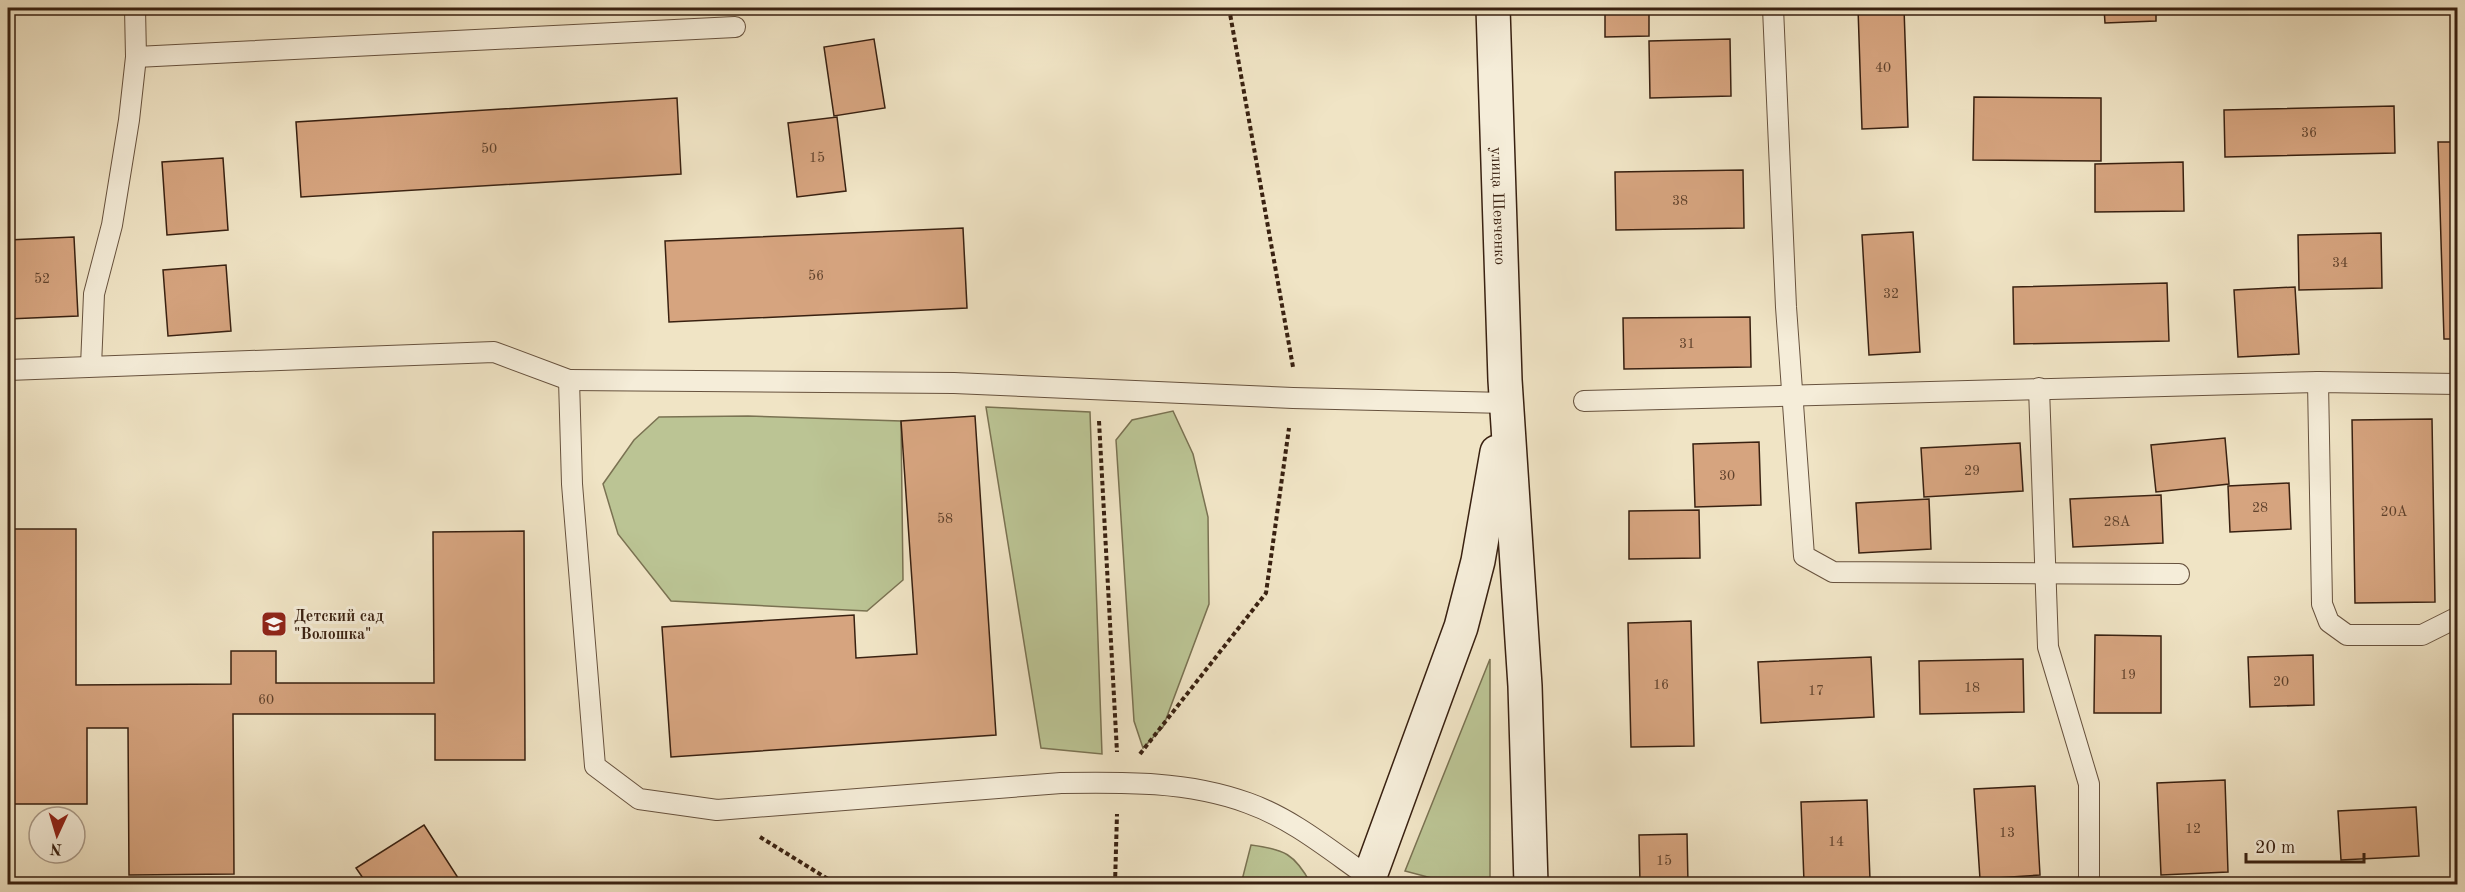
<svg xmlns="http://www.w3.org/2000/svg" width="2465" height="892" font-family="'Old Standard TT',serif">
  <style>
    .green { fill: #bbc494; stroke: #7a7252; stroke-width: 1.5 }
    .building { fill: #d6a47f; stroke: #392111; stroke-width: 1.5 }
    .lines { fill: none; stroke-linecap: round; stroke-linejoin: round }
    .lane-casing { stroke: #67523e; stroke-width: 22 }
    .secondary-casing { stroke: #392111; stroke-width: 36 }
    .path { stroke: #392111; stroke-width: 4; stroke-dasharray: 4.5 3; stroke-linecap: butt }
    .lane { stroke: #f5edd9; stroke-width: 20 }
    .secondary { stroke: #f5edd9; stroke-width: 33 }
    .labels { text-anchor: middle; stroke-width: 6; stroke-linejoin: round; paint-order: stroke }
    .number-label { font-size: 14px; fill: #60422c }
    .street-label { font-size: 16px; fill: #392111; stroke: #f5edd9 }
    .poi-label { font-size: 16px; font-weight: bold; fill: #392111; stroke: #f5edd9; text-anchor: start }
  </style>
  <rect width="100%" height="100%" fill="#f0e4c5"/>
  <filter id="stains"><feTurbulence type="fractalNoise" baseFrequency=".00333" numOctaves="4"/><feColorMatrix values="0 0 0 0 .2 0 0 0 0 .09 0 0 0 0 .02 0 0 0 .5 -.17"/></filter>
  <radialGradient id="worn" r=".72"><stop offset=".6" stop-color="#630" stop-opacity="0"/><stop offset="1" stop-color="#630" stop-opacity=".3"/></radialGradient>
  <!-- green -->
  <g class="green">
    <path d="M 986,407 L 1090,412 L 1102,754 L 1041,748 Z"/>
    <path d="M 1173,411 L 1193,454 L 1208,517 L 1209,604 L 1163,727 L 1143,748 L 1134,721 L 1116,440 L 1132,420 Z"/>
    <path d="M 748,416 L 901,421 L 903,580 L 867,611 L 671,601 L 618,534 L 603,484 L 634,440 L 659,417 Z"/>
    <path d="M 1490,659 L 1490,884 L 1454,884 L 1405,871 Z"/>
    <path d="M 1251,845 C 1284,849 1295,854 1311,884 L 1241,884 Z"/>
  </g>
  <!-- building -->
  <g class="building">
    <path d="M 191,8 L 267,8 L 267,12 L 191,14 Z"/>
    <path d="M 1605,8 L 1649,8 L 1649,36 L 1605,37 Z"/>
    <path d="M 1858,8 L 1904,8 L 1908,127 L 1862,129 Z"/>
    <path d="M 2104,8 L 2156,8 L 2156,21 L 2105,23 Z"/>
    <path d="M 874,39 L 885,108 L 834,116 L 824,47 Z"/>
    <path d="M 1730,39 L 1731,96 L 1650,98 L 1649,41 Z"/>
    <path d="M 1974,97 L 2101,98 L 2101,161 L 1973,160 Z"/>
    <path d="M 677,98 L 681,174 L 301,197 L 296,122 Z"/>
    <path d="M 2394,106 L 2395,153 L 2225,157 L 2224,110 Z"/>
    <path d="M 837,117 L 846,191 L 797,197 L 788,123 Z"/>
    <path d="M 2438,142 L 2458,142 L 2458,339 L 2444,339 Z"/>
    <path d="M 223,158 L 228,230 L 167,235 L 162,162 Z"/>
    <path d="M 2183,162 L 2184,211 L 2095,212 L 2095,164 Z"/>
    <path d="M 1743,170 L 1744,228 L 1616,230 L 1615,172 Z"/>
    <path d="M 963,228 L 967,308 L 669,322 L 665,241 Z"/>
    <path d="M 1913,232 L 1920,352 L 1869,355 L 1862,235 Z"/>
    <path d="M 2381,233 L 2382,288 L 2299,290 L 2298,235 Z"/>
    <path d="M 74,237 L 78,316 L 8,319 L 8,240 Z"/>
    <path d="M 226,265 L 231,331 L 168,336 L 163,270 Z"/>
    <path d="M 2167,283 L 2169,341 L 2014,344 L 2013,287 Z"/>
    <path d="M 2295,287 L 2299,354 L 2238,357 L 2234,290 Z"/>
    <path d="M 1750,317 L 1751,367 L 1624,369 L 1623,318 Z"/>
    <path d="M 975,416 L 996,735 L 671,757 L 662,627 L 854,615 L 856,658 L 917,654 L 901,421 Z"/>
    <path d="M 2432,419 L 2435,602 L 2355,603 L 2352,420 Z"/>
    <path d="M 2225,438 L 2229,484 L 2156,492 L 2151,445 Z"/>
    <path d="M 1759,442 L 1761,505 L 1695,507 L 1693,444 Z"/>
    <path d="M 2020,443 L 2023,491 L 1924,497 L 1921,448 Z"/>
    <path d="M 2289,483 L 2291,529 L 2230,532 L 2228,486 Z"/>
    <path d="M 2161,495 L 2163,543 L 2073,547 L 2070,499 Z"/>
    <path d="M 1929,499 L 1931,549 L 1859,553 L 1856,503 Z"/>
    <path d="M 1699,510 L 1700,558 L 1629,559 L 1629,511 Z"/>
    <path d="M 8,529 L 76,529 L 76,685 L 231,684 L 231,651 L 276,651 L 276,683 L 434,683 L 433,532 L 524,531 L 525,760 L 435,760 L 435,714 L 233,714 L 234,874 L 129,875 L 128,728 L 87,728 L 87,804 L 8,804 Z"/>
    <path d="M 1691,621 L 1694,746 L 1631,747 L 1628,623 Z"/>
    <path d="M 2095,635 L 2161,636 L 2161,713 L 2094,713 Z"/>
    <path d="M 2313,655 L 2314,705 L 2250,707 L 2248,657 Z"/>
    <path d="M 1871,657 L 1874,717 L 1761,723 L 1758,662 Z"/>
    <path d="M 2023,659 L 2024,712 L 1920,714 L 1919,661 Z"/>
    <path d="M 2225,780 L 2228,872 L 2161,875 L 2157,783 Z"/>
    <path d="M 2035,786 L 2040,875 L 1980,879 L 1974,789 Z"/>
    <path d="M 1867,800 L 1870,880 L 1804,882 L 1801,802 Z"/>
    <path d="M 2416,807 L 2419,856 L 2341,860 L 2338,811 Z"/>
    <path d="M 424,825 L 462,884 L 367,884 L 356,868 Z"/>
    <path d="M 1687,834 L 1688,884 L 1640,884 L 1639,835 Z"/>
  </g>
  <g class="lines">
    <!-- lane casing -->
    <g class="lane-casing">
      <g id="lane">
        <path d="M 1773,8 L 1786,307 L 1804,556 L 1833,572 L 2179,574"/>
        <path d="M 136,57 L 735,27"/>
        <path d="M 91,366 L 94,294 L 112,225 L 129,120 L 136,57 L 135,8"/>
        <path d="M 8,370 L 494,352 L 569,380 L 572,484 L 595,766 L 639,799 L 717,810 L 1061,783 C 1124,782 1188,781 1248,803 C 1293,819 1331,851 1370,878"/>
        <path d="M 569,380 L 954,383 L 1293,398 L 1506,403"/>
        <path d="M 2318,382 L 2322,604 L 2329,622 L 2347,635 L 2422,635 L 2458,617"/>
        <path d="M 2039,388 L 2048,647 L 2089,784 L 2089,884"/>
        <path d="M 1584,401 L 2318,382 L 2458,384"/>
      </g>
    </g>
    <!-- secondary casing -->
    <g class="secondary-casing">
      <g id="secondary">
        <path id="s1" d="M 1493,8 L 1505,380 L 1525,686 L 1531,884"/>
        <path d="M 1367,884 L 1461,627 L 1478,561 L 1497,452"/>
      </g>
    </g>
    <!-- path -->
    <g class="path">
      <path d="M 1229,8 L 1293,367"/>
      <path d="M 1099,421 L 1117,752"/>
      <path d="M 1140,754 L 1266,593 L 1289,428"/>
      <path d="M 760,837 L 836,884"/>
      <path d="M 1115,884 L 1117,814"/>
    </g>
    <!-- lane -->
    <use href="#lane" class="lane"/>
    <!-- secondary -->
    <use href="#secondary" class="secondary"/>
  </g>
  <!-- icons -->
  <defs>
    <g id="school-square" transform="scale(1.35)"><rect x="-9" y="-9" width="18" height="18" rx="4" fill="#8f2418" stroke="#f5edd9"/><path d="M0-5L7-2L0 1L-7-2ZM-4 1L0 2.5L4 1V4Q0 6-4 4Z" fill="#fff"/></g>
  </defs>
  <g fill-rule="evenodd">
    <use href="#school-square" x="274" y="624"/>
  </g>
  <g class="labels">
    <!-- number labels -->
    <g class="number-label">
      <text x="1883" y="72">40</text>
      <text x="2309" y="137">36</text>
      <text x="489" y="153">50</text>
      <text x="817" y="162">15</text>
      <text x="1680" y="205">38</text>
      <text x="2340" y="267">34</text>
      <text x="816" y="280">56</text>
      <text x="42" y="283">52</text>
      <text x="1891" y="298">32</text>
      <text x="1687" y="348">31</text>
      <text x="1972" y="475">29</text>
      <text x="1727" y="480">30</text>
      <text x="2260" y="512">28</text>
      <text x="2394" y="516">20А</text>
      <text x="945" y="523">58</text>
      <text x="2117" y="526">28А</text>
      <text x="2128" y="679">19</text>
      <text x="2281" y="686">20</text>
      <text x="1661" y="689">16</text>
      <text x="1972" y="692">18</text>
      <text x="1816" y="695">17</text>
      <text x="266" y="704">60</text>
      <text x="2193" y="833">12</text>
      <text x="2007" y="837">13</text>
      <text x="1836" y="846">14</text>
      <text x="1664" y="865">15</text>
    </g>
    <!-- street labels -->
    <g class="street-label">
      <text dy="6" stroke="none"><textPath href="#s1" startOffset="198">улица Шевченко</textPath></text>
    </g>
    <!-- poi labels -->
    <g class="poi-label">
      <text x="294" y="621">Детский сад<tspan x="294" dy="18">"Волошка"</tspan></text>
    </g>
  </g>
  <!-- margin -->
  <rect width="2465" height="892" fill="none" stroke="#f0e4c5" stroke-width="30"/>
  <rect x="9" y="9" width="2447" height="874" fill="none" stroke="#392111" stroke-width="3"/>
  <rect x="15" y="15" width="2435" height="862" fill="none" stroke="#392111" stroke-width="1.5"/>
  <!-- north arrow -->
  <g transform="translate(57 835) rotate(184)"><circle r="28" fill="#f5edd9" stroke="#aa9b89" stroke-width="1.5"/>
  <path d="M0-4.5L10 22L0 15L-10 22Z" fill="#8f2418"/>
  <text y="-9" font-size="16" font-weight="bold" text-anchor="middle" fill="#392111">N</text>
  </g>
  <!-- scale -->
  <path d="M2246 853v9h118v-9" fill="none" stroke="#392111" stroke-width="3"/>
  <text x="2255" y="853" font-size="18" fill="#392111" stroke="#f5edd9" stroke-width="4.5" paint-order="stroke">20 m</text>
  <rect width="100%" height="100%" filter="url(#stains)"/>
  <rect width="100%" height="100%" fill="url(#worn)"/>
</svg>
